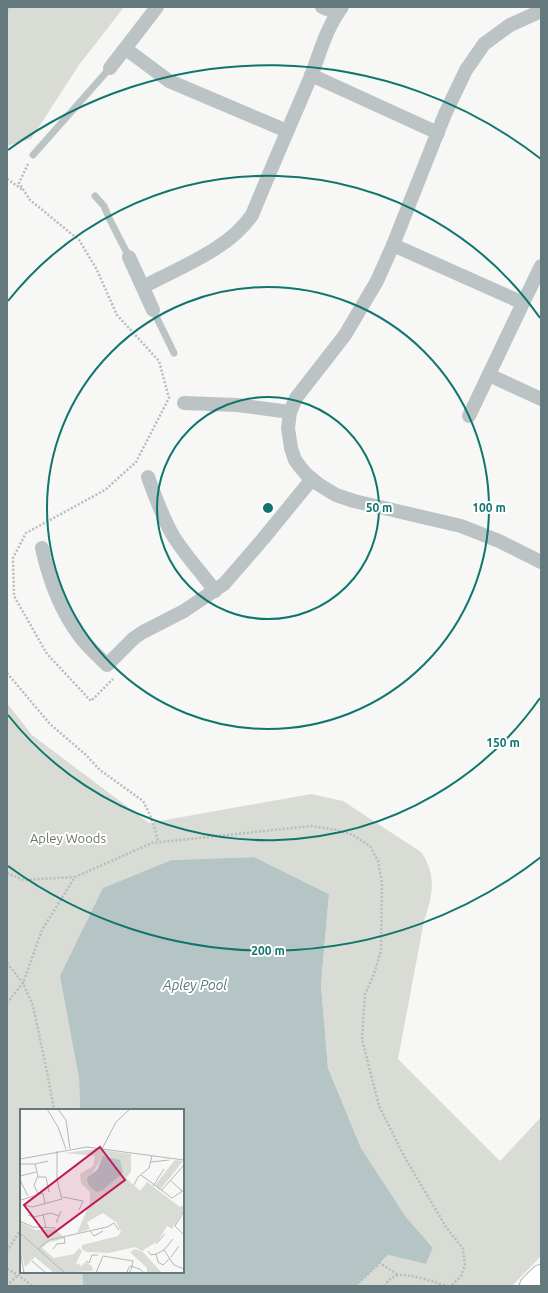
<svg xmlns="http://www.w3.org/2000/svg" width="548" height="1293" font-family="Ubuntu,sans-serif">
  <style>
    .green { fill: #d9dcd4 }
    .water { fill: #b5c5c6 }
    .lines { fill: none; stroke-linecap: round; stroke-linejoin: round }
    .primary-casing { stroke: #b0b7b9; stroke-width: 24 }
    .path { stroke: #b7bcbd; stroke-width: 2.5; stroke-dasharray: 2 2; stroke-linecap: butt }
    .lane { stroke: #bcc3c4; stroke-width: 7 }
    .street { stroke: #bcc3c4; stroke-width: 14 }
    .primary { stroke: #fff; stroke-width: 22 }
    .ring { fill: none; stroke: #0f766e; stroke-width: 2 }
    .labels { text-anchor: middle; stroke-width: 4; stroke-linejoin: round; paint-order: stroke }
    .park-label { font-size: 13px; fill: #6b7663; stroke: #fff }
    .water-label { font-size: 14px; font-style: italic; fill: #5f7878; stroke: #fff }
    .inset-road { fill: none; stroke: #afbaba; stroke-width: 1 }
    .view { fill: #c2185b; fill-opacity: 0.15; stroke: #c2185b; stroke-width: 2 }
    .inset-edge { fill: none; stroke: #64797e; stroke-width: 2 }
    .centre { fill: #0f766e; stroke: #fff; stroke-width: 2 }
    .ring-label { font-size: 12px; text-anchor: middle; font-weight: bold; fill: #0f766e; stroke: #fff; stroke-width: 4; stroke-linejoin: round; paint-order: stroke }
  </style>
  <rect width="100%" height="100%" fill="#f7f7f5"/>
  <!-- green -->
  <g class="green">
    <path d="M 7,7 L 124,7 L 79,65 L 31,139 L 7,146 Z"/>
    <path d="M 7,703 L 32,735 L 149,823 L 311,794 L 343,801 L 421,852 C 437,875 433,895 424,921 L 398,1059 L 500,1161 L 541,1117 L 541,1256 L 512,1286 L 356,1286 L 388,1255 L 426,1264 L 433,1248 L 406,1217 L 361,1148 L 328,1068 L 321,985 L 329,894 L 254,857 L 172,860 L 79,1078 L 80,1110 L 21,1110 L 21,1272 L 82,1272 L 83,1286 L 7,1286 Z"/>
  </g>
  <!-- water -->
  <path class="water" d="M 254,857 L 329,894 L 321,985 L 328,1068 L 361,1148 L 406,1217 L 433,1248 L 426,1264 L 388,1255 L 356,1286 L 83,1286 L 82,1272 L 183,1272 L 183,1110 L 80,1110 L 79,1078 L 60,976 L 103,888 L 172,860 Z"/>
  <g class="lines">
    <!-- primary casing -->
    <g class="primary-casing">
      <path id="primary" d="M 531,1286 L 541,1276"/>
    </g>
    <!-- path -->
    <g class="path">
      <path d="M 7,11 L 10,7"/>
      <path d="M 28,164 L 19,183 L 30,200 L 79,240 L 96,268 L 117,315 L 159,361 L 169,398 L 136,462 L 105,490 L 26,533 L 13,558 L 14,596 L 47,654 L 91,701 L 113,679"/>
      <path d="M 7,179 L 23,190"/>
      <path d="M 7,673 L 50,724 L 86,755 L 100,770 L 143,801 L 150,815 L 155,829 L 158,842"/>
      <path d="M 7,873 L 24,880 L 74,877"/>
      <path d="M 7,963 L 23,983 L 33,1006 L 47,1072 L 54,1110"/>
      <path d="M 7,1003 L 23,983 L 42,930 L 75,877 L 152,843 L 311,826 L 337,830 L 353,835 L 370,846 L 378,861 L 382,883 L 381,951 L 374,974 L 365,994 L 362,1039 L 379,1106 L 403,1154 L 446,1227 L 463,1249 L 465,1265 L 461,1276 L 451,1286"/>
      <path d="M 7,1251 L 21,1229"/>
      <path d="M 7,1269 L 18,1275 L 32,1286"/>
      <path d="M 7,1286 L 18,1275"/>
      <path d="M 356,1286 L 380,1263 L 398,1275"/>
      <path d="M 384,1286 C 388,1281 392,1276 399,1275 C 409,1274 437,1282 446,1286"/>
    </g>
    <!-- lane -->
    <g class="lane">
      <path d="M 33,155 L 110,68"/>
      <path d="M 95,196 L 104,206 L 109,218 L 129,257"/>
      <path d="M 153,310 L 174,353"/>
    </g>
    <!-- street -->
    <g class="street">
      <path d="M 322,7 L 337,13"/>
      <path d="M 541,11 L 510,25 L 484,44 L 466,70 L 445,114 L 393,245 L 377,281 L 345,335 L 296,398 L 290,412 L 288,428 L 291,448 L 295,460 L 301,468 L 306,474 L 318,484 L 336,495 L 354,501 L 461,526 L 499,541 L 541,562"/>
      <path d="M 126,49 L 169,81 L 287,131"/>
      <path d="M 110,68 L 157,7"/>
      <path d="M 311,75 L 438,133"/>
      <path d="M 393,245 L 523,303 L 541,266"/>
      <path d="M 129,257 L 153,310"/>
      <path d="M 143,287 C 180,267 228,250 252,215 C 271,169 291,123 311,76 C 320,53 326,28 342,7"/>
      <path d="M 489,375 L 541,399"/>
      <path d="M 184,403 L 237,405 L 290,412"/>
      <path d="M 469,416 L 523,303"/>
      <path d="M 148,477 C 155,496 162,516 172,534 C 184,554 201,572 215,591"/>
      <path d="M 42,548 C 49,580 61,612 81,638 C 89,648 98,656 107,665 L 134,638 L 143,632 L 184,611 L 224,584 L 263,539 L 312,479"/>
    </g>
    <!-- primary -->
    <use href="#primary" class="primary"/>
  </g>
  <!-- distance rings -->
  <g class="ring">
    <circle cx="268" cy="508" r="111"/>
    <circle cx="268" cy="508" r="221"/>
    <path d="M540 698A332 332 0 0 1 8 715M8 301A332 332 0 0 1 540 318"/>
    <path d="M541 857A443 443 0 0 1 8 866M8 150A443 443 0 0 1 541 159"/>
  </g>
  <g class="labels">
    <!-- park labels -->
    <g class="park-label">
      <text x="68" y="843">Apley Woods</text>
    </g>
    <!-- water labels -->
    <g class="water-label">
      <text x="195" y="990">Apley Pool</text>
    </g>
  </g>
  <!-- overview -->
  <g transform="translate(20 1109)">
    <rect width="164" height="164" fill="#f7f7f5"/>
    <path d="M 76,40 L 111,45 L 111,63 L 106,69 L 120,82 L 127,73 L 160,98 L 164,96 L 164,101 L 152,120 L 147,117 L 138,132 L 122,142 L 115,138 L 89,144 L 67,143 L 62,140 L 62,136 L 98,127 L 101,123 L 97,114 L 83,104 L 67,113 L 70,120 L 57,124 L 70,94 L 70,83 L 61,74 L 60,65 L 73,57 L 75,47 L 44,44 ZM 83,47 L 93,51 L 103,64 L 83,81 L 72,65 ZM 155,51 L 163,52 L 140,81 L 135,76 ZM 0,113 L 16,121 L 35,120 L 45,129 L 27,134 L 22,139 L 34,149 L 54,145 L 59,139 L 62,142 L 56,154 L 62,157 L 65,153 L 72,157 L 73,162 L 34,164 L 15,148 L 5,158 L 0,137 ZM 115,140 L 123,143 L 142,164 L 127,164 L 127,159 L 110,143 Z" fill="#d9dcd4" fill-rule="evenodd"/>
    <path d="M 83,47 L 100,51 L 103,64 L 83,81 L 76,83 L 68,75 L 67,69 L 77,61 Z" fill="#b5c5c6"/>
    <path class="inset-road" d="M 27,0 L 38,18 L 46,40M 38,0 L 46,11 L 50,40M 82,40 L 96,13 L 110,0M 0,50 L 67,38 L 164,51M 131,53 L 149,51M 0,55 L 15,55 L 18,67 L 14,76 L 18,85M 15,55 L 28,52M 121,66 L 152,89 L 164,81M 0,67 L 16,63M 18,68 L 26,68 L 29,83M 0,71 L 8,87M 150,71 L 162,82M 114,76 L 118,68 L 129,59 L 132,47M 133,77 L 144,60M 141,82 L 164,56M 43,88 L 63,92 L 59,101M 1,91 L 23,84 L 25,94M 5,96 L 12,98 L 42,90 L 37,71 L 37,42M 164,102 L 155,117 L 164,126M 23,105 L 26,119M 8,106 L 14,108 L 31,104 L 39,107M 0,112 L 13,118 L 36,119M 36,114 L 41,102M 70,122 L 74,127 L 83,122M 0,124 L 45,164M 136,135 L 145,125M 0,140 L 4,164M 18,140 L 29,131 L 87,118 L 94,114 L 99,121M 33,140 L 37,135 L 45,134 L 44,128M 144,141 L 154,156 L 164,160M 128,142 L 131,146 L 136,145 L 138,153 L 143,156 L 150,149M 136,145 L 144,141 L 153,130M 151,148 L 159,137M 12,152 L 26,164M 66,152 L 69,154 L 72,146 L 78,146M 112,158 L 109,164 L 107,162 L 110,157 L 120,160 L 124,164M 76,164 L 83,147 L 113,152 L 112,158"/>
    <path class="view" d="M 80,38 L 105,71 L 28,128 L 4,96 Z"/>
    <rect width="164" height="164" class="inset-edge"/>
  </g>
  <circle cx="268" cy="508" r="6" class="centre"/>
  <g class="ring-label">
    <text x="379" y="512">50 m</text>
    <text x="489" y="512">100 m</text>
    <text x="503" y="747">150 m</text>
    <text x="268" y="955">200 m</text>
  </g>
  <!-- border -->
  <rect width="548" height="1293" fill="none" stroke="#64797e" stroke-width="16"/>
</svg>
